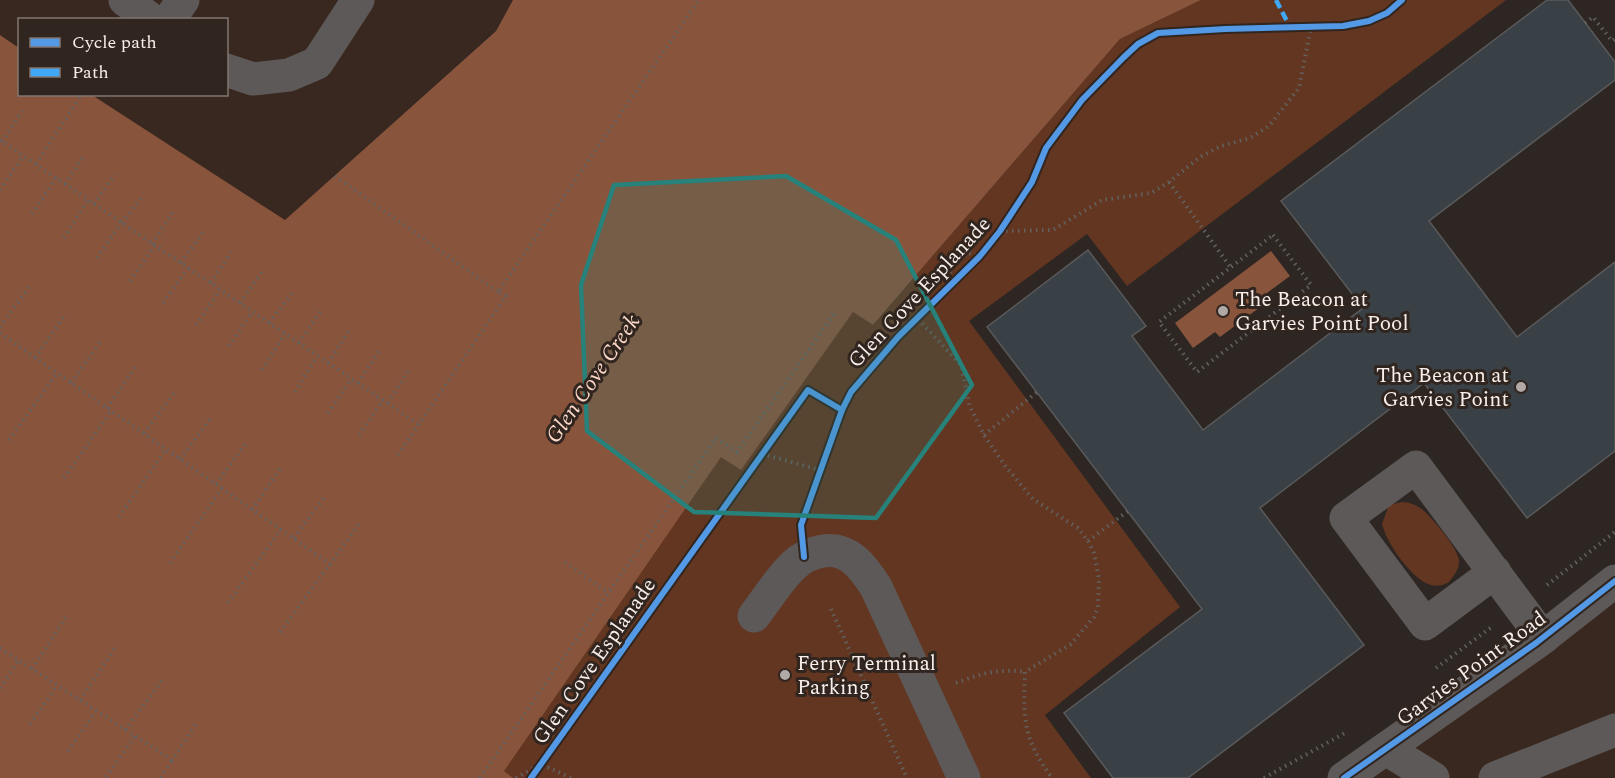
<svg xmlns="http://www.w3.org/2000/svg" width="1615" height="778" font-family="Spectral,serif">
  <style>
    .built { fill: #392820 }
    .green { fill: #633621 }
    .water { fill: #89543c }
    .building { fill: #394046; stroke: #5b5a5b; stroke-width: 1.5 }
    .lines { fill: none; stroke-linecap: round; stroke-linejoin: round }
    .path { stroke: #63605e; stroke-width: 4; stroke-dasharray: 1.5 4.5; stroke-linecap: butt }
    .minor { stroke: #5d5958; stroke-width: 33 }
    .quiet { stroke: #3fa9f5; stroke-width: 4.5; stroke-dasharray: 9 4.5; stroke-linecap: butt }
    .cycleway-casing { stroke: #31251f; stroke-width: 10 }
    .cycleway { stroke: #5399e6; stroke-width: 6 }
    .marked { fill: #26827a; fill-opacity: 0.2; stroke: #26827a; stroke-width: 4.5; stroke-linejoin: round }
    .poi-dot { fill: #b1a9a5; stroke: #31251f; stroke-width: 2 }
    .labels { text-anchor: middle; stroke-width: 6; stroke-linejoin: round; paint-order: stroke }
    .street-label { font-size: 21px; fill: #f8efeb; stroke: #31251f }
    .poi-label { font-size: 21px; fill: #f8efeb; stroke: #31251f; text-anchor: start }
    .water-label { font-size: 22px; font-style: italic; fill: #fcd8c8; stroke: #31251f }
  </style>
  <rect width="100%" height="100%" fill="#2d2623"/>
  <!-- built -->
  <g class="built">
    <path d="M 0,0 L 513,0 L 496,30 L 285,220 L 92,95 L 226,94 L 226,20 L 20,20 L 19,48 L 0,35 Z"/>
    <path d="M 1615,583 L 1615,778 L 1349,778 Z"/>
  </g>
  <!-- green -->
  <g class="green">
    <path d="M 1201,0 L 1506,0 L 1127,286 L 1087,234 L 969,321 L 1180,607 L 1045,715 L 1091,778 L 487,778 L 831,297 L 873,325 L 1120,39 Z"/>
    <path d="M 1402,502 C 1409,502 1417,505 1423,510 C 1433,519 1457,547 1459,560 C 1460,569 1454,575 1449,582 C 1444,585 1438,587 1431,585 C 1412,580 1386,542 1382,524 L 1389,505 Z"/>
  </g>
  <!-- water -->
  <g class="water">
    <path d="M 513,0 L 1201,0 L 1120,39 L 873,325 L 853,312 L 741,470 L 721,457 L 504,771 L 513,778 L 0,778 L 0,35 L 19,48 L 20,94 L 92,95 L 285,220 L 496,31 Z"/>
    <path d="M 1271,251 L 1290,276 L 1267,293 L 1271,299 L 1220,337 L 1215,332 L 1193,348 L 1175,323 Z"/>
  </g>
  <!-- building -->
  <path class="building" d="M 1547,0 L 1568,0 L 1615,62 L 1615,80 L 1429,221 L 1517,337 L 1615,262 L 1615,451 L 1527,518 L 1424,383 L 1260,508 L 1364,645 L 1188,778 L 1113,778 L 1064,713 L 1202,609 L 987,327 L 1088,250 L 1146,326 L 1132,336 L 1203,430 L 1363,308 L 1281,201 Z"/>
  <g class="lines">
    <!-- path -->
    <g class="path">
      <path d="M 1585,23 L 1593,17 L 1612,41 L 1615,39"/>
      <path d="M 0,140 L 418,424"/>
      <path d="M 2,142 L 22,111"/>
      <path d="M 36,164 L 82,94"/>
      <path d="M 335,176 L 498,292"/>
      <path d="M 1169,182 L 1231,268"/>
      <path d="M 65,184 L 85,154"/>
      <path d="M 0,190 L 23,156"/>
      <path d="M 94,204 L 115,174"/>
      <path d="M 32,214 L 56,178"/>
      <path d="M 122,223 L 144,194"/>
      <path d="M 1000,231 L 1053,230 L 1102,200 L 1151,193 L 1169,182 L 1200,157 L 1221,146 L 1250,138 L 1269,126 L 1299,88 L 1311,27"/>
      <path d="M 1273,235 L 1311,285 L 1197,372 L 1159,322 Z"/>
      <path d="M 64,238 L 88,200"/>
      <path d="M 152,244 L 173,212"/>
      <path d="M 97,258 L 121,223"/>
      <path d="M 181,263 L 203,232"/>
      <path d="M 130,281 L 155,245"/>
      <path d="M 211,283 L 231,252"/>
      <path d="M 953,284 L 949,274 L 955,260 L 969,253 L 980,256"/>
      <path d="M 163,303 L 188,268"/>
      <path d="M 240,303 L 262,272"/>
      <path d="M 918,319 L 961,365 L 970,407 L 984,435 L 1006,467 L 1033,499 L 1078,528 L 1088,541 L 1094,553 L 1099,579 L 1098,607 L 1094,617 L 1071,644 L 1025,672 C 1023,720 1023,738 1052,778"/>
      <path d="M 269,323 L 292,293"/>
      <path d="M 196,325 L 220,290"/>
      <path d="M 0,327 L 29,287"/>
      <path d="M 0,333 L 330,564 L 361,521"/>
      <path d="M 299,343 L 320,312"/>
      <path d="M 229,346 L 252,312"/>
      <path d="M 35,358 L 65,315"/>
      <path d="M 328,363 L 349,331"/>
      <path d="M 262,370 L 285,334"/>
      <path d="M 71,383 L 101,341"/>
      <path d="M 358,383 L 379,351"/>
      <path d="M 295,392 L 317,356"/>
      <path d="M 388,403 L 408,371"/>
      <path d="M 107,408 L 137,365"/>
      <path d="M 328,413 L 351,379"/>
      <path d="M 144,433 L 175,392"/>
      <path d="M 359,435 L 383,400"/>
      <path d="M 984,435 L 1037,392"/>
      <path d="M 9,440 L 57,373"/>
      <path d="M 762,454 L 820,470"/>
      <path d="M 398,455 L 506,296 L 498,292 L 699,0"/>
      <path d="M 180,459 L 211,418"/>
      <path d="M 64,478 L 111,411"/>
      <path d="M 216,484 L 247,442"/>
      <path d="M 252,510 L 282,466"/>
      <path d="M 119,517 L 166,449"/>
      <path d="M 294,538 L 325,496"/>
      <path d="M 1088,541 L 1128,511"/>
      <path d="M 565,562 L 608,593"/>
      <path d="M 170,563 L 222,488"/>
      <path d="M 1547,585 L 1615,532"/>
      <path d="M 228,603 L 281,529"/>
      <path d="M 831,609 L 907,778"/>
      <path d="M 280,632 L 330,564"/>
      <path d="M 0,648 L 172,760 L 197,722"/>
      <path d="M 1436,668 L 1493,626"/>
      <path d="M 32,669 L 68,614"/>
      <path d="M 956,683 C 979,674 1000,668 1025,672"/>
      <path d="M 0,688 L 19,660"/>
      <path d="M 80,700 L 117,645"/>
      <path d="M 30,724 L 57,686"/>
      <path d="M 125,730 L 163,679"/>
      <path d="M 68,751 L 96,711"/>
      <path d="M 106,777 L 135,736"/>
      <path d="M 161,778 L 172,760"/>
      <path d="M 480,778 L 716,438 L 737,452 L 836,311"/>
      <path d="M 516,778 L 541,764 L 571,778"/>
      <path d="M 1264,778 L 1345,733"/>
    </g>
    <!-- minor -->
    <g class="minor">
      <path d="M 125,0 L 152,20"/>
      <path d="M 169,20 L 183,0"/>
      <path d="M 226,70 L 253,79 L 289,75 L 317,63 L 358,0"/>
      <path d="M 1495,572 L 1425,624 L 1346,518 L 1416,467 C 1458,524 1500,581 1543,638"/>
      <path d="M 754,616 C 767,599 779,579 794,565 C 802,557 812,553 823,551 C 849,547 863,567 876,587 L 964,778"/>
      <path d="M 1386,749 L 1433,778"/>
      <path d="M 1344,778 L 1536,643 L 1615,581"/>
      <path d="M 1495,778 L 1615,730"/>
    </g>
    <!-- quiet -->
    <path class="quiet" d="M 1276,0 L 1290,27"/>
    <!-- cycleway casing -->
    <g class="cycleway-casing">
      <g id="cycleway">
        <path d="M 804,557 L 801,525 L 842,410 L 851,392 L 898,337 L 980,256 L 1000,231 L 1032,182 L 1046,148 L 1082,100 L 1123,58 L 1138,44 L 1158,33 L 1225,29 L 1343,26 L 1369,21 L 1387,13 L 1402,0"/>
        <path d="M 531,778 L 808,390 L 842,410"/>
        <path d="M 1344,778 L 1536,643 L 1615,581"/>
      </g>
    </g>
    <!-- cycleway -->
    <use href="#cycleway" class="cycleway"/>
  </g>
  <!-- marked area -->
  <path class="marked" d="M 786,176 L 896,240 L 972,385 L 876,518 L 694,512 L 587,431 L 581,285 L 614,185 Z"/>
  <!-- markers -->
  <g class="poi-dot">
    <circle cx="1223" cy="311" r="6"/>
    <circle cx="1521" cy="387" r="6"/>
    <circle cx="785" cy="675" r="6"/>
  </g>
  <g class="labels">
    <!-- street labels -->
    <g class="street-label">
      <text transform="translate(919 292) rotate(-47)" y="7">Glen Cove Esplanade</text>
      <text transform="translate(594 661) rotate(-55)" y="7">Glen Cove Esplanade</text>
      <text transform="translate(1471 668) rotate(-36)" y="7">Garvies Point Road</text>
    </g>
    <!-- poi labels -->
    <g class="poi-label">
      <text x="1235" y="306">The Beacon at<tspan x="1235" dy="24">Garvies Point Pool</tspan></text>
      <text x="1509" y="382" text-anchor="end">The Beacon at<tspan x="1509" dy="24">Garvies Point</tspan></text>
      <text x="797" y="670">Ferry Terminal<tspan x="797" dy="24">Parking</tspan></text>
    </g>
    <!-- water labels -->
    <g class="water-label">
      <text transform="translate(592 378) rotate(-56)" y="8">Glen Cove Creek</text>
    </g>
  </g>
  <!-- legend -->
  <rect x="18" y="18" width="210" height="78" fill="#31251f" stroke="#817671" stroke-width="1.5"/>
  <rect x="30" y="38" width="30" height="9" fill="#5399e6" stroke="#817671" stroke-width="1.5"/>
  <text x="72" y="48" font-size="18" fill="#f8efeb">Cycle path</text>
  <rect x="30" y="68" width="30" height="9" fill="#3fa9f5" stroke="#817671" stroke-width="1.5"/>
  <text x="72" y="78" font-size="18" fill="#f8efeb">Path</text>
</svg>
